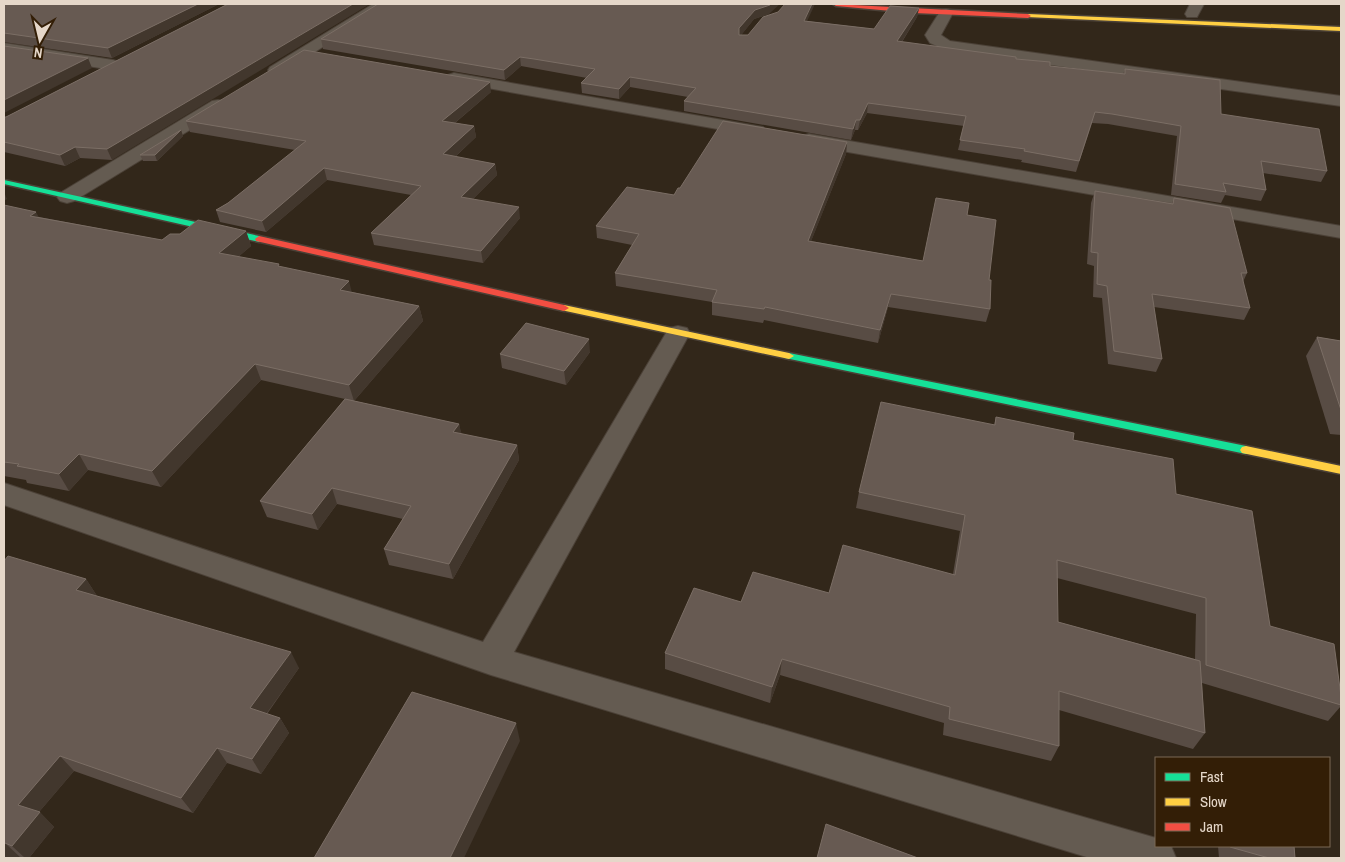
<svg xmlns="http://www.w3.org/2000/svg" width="1345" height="862" font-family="'Archivo Narrow',sans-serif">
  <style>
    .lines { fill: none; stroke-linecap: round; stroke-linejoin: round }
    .street-casing { stroke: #4b4137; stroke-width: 2 }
    .fast-casing { stroke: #4b4137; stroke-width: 3 }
    .slow-casing { stroke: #4b4137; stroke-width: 3 }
    .jam-casing { stroke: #4b4137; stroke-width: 3 }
    .street { fill: #645b51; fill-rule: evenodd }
    .fast { fill: #16e098; fill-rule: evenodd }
    .slow { fill: #ffcf43; fill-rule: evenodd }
    .jam { fill: #f24e42; fill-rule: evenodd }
    .wall { fill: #584c44; fill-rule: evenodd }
    .shaded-wall { fill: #42372d }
    .building { fill: #675a52; stroke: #7b6e65 }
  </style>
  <rect width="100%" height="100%" fill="#32271a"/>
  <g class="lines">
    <!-- street casing -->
    <g class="street-casing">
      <g id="street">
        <path d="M 373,4 L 390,4 L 282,73 L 270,73 L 268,70 L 270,67 Z"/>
        <path d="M 1190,4 L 1204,4 L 1197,17 L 1187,17 L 1185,14 Z"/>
        <path d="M 946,9 L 951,10 L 953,13 L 941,35 L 950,41 L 1341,96 L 1341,106 L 946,50 L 930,43 L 925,35 L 941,10 Z"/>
        <path d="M 4,43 L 113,60 L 119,62 L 121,65 L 119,68 L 113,70 L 4,53 Z"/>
        <path d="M 454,73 L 757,126 L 763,127 L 766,131 L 763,135 L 757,136 L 448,81 L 446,78 L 448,75 Z"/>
        <path d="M 218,100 L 224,101 L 227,105 L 224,109 L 74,201 L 67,203 L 60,201 L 57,197 L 60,193 L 212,101 Z"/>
        <path d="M 809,134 L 1341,226 L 1341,238 L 802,144 L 800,140 L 802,136 Z"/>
        <path d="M 678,326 L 687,328 L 690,333 L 514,652 L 1156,838 L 1156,846 L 1171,846 L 1176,858 L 1090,858 L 491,675 L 4,505 L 4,483 L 483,642 L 666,333 L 669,328 Z"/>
      </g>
    </g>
    <!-- fast casing -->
    <g class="fast-casing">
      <g id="fast">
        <path d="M 4,180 L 259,236 L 263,239 L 259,242 L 4,184 Z"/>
        <path d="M 789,353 L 1246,446 L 1252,450 L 1246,454 L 785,358 L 784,356 L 785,354 Z"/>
      </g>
    </g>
    <!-- slow casing -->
    <g class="slow-casing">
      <g id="slow">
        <path d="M 1028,14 L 1341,27 L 1341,31 L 1026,17 L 1025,16 Z"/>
        <path d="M 564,305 L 789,353 L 794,356 L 789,359 L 561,310 L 559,308 Z"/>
        <path d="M 1246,446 L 1341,466 L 1341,474 L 1242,453 L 1240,450 L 1242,447 Z"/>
      </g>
    </g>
    <!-- jam casing -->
    <g class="jam-casing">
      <g id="jam">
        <path d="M 833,4 L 1028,14 L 1031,16 L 1028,18 L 914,13 L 836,6 Z"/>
        <path d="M 259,236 L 564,305 L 569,308 L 564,311 L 256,241 L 255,239 Z"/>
      </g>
    </g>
    <!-- street -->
    <use href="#street" class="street"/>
    <!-- fast -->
    <use href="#fast" class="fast"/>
    <!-- slow -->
    <use href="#slow" class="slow"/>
    <!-- jam -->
    <use href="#jam" class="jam"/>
  </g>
  <!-- wall -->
  <g class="wall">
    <path d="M 4,4 L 219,4 L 112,58 L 4,42 Z"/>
    <path d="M 228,4 L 112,160 L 80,158 L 65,166 L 4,152 L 4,117 L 6,117 Z"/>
    <path d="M 919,8 L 917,17 L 902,42 L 1016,59 L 1050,66 L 1123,74 L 1125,69 L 1221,114 L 1327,171 L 1321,182 L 1263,173 L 1266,190 L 1261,201 L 1225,195 L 1221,203 L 1171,195 L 1177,136 L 1108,124 L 1092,123 L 1076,172 L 1021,162 L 1022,160 L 958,150 L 964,126 L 867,113 L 858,130 L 855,130 L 851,140 L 684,111 L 684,101 L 688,97 L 630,87 L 619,99 L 582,93 L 581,83 L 587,78 L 521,66 L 505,80 L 323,49 L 321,39 L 769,14 L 754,19 L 741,35 L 748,35 L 807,21 L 874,29 Z"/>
    <path d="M 491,92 L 455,123 L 474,126 L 476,137 L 455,157 L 495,164 L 497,175 L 473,199 L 520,218 L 483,263 L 374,245 L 371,233 L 411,195 L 327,180 L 266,232 L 220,222 L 216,210 L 228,203 L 295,150 L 190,132 L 186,121 Z"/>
    <path d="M 181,130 L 183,136 L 157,161 L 143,161 L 140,155 Z"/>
    <path d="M 847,142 L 846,154 L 811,241 L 923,261 L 967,215 L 989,280 L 990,309 L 986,322 L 888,307 L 878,343 L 764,320 L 763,323 L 712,315 L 712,302 L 616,286 L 615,273 L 632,245 L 597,238 L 596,226 L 674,195 L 680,188 Z"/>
    <path d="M 1095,191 L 1172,203 L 1174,198 L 1247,273 L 1243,282 L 1250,308 L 1244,320 L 1154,307 L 1162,359 L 1156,372 L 1108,364 L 1102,298 L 1093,297 L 1094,266 L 1087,264 L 1091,203 Z"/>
    <path d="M 4,205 L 39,217 L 162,240 L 246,231 L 251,246 L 238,257 L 280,267 L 352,292 L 419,306 L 423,321 L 354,401 L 459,424 L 461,434 L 517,445 L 519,460 L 453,579 L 389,565 L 384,549 L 403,519 L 337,504 L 318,530 L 267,517 L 260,501 L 345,399 L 261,380 L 161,487 L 88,470 L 69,491 L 27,483 L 26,480 L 4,476 Z"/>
    <path d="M 1317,337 L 1341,341 L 1341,435 L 1330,434 L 1306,356 Z"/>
    <path d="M 590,352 L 566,385 L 502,368 L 500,354 Z"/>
    <path d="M 996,417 L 1073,440 L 1176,494 L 1270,626 L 1341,696 L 1341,706 L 1328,721 L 1202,683 L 1205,733 L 1193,749 L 1059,710 L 1059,746 L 1051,761 L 943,735 L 944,723 L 780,675 L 770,703 L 665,669 L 665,653 L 741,602 L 829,593 L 953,574 L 960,531 L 856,508 L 859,492 L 994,425 ZM 1057,578 L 1196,614 L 1195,659 L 1058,622 Z"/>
    <path d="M 4,561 L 86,579 L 97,596 L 299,668 L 267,714 L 280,718 L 289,733 L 261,774 L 227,763 L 193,813 L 74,771 L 39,812 L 54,827 L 29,858 L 4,858 Z"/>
    <path d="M 1218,846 L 1294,846 L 1295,858 L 1219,858 Z"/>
  </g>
  <!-- shaded-wall -->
  <g class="shaded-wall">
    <path d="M 198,4 L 219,4 L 112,58 L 108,48 Z"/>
    <path d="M 353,4 L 370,4 L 112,160 L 107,149 Z"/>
    <path d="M 771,4 L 780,4 L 769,14 L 754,19 L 739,38 L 739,28 L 755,10 Z"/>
    <path d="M 812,4 L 815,4 L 803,30 L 804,21 Z"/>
    <path d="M 919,8 L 917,17 L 896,51 L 897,41 Z"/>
    <path d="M 520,57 L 521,66 L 505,80 L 504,70 Z"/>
    <path d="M 88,58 L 92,68 L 4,113 L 4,100 Z"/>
    <path d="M 630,77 L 630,87 L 619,99 L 619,89 Z"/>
    <path d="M 490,82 L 491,92 L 444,132 L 442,121 Z"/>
    <path d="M 868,103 L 867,113 L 858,130 L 860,120 Z"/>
    <path d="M 856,120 L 855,130 L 851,140 L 853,129 Z"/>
    <path d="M 474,126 L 476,137 L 445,166 L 443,154 Z"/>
    <path d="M 181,130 L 183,136 L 157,161 L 155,155 Z"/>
    <path d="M 847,142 L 846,154 L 806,254 L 808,241 Z"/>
    <path d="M 75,147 L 80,158 L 65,166 L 60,155 Z"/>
    <path d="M 495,164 L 497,175 L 463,209 L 461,197 Z"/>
    <path d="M 324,168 L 327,180 L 266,232 L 262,221 Z"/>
    <path d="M 4,192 L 7,199 L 4,201 Z"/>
    <path d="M 519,207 L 520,218 L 483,263 L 481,251 Z"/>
    <path d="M 36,212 L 44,227 L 30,216 Z"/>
    <path d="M 246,231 L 251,246 L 225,268 L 219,253 Z"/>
    <path d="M 349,281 L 353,297 L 340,290 Z"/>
    <path d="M 891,294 L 888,307 L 878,343 L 880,330 Z"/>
    <path d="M 419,306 L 423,321 L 354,401 L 349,385 Z"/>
    <path d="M 589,339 L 590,352 L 566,385 L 564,371 Z"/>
    <path d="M 255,364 L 261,380 L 161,487 L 152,471 Z"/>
    <path d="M 459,424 L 463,439 L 453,432 Z"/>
    <path d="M 517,445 L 519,460 L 453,579 L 449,564 Z"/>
    <path d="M 79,454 L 88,470 L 69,491 L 59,474 Z"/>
    <path d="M 332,488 L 337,504 L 318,530 L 312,514 Z"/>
    <path d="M 86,579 L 97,596 L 87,607 L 76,590 Z"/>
    <path d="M 291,652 L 299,668 L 259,724 L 250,708 Z"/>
    <path d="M 782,659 L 780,675 L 770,703 L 772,687 Z"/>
    <path d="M 280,718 L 289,733 L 261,774 L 252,759 Z"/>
    <path d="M 516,723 L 520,741 L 464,858 L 450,858 Z"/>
    <path d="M 217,748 L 227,763 L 193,813 L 181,798 Z"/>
    <path d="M 60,756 L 74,771 L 33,819 L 18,805 Z"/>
    <path d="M 40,812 L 54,827 L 29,858 L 25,858 L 12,846 Z"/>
    <path d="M 5,843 L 21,858 L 4,858 L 4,844 Z"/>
  </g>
  <!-- building -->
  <g class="building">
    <path d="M 4,4 L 198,4 L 108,48 L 4,33 Z"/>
    <path d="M 228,4 L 353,4 L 107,149 L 75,147 L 60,155 L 4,142 L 4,117 L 6,117 Z"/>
    <path d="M 378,4 L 771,4 L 770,5 L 755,10 L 739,28 L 739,35 L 748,35 L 763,17 L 778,12 L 785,4 L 812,4 L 804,21 L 874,29 L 890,6 L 919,8 L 897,41 L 1016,57 L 1016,59 L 1050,62 L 1050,66 L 1125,74 L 1125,69 L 1220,80 L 1221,114 L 1319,129 L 1327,171 L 1261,161 L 1266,190 L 1223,183 L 1226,192 L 1175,184 L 1181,126 L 1112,114 L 1095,112 L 1079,161 L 1024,151 L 1025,149 L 960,140 L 966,116 L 868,103 L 860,120 L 856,120 L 853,129 L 684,101 L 696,88 L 630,77 L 619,89 L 581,83 L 595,69 L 534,59 L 520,57 L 504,70 L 321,39 Z"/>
    <path d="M 4,46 L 88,58 L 4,100 Z"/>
    <path d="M 304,50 L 490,82 L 442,121 L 474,126 L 443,154 L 495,164 L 461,197 L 519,207 L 481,251 L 371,233 L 421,186 L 324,168 L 262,221 L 216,210 L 228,203 L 306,141 L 186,121 Z"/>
    <path d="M 723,121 L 847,142 L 808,241 L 923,261 L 936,198 L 969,203 L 967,215 L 996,220 L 989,280 L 991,280 L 990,309 L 891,294 L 880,330 L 765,307 L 764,309 L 712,302 L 717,290 L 615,273 L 639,234 L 596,226 L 627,187 L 674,195 L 678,188 L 680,188 Z"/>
    <path d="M 181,130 L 155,155 L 140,155 Z"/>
    <path d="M 1095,191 L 1173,204 L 1174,198 L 1230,208 L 1247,273 L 1241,273 L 1250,308 L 1152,294 L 1162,359 L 1114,351 L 1107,286 L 1097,284 L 1098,253 L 1091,252 Z"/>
    <path d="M 4,205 L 36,212 L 30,216 L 162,240 L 170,234 L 180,234 L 198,220 L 246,231 L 219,253 L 279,264 L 278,266 L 349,281 L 340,290 L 419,306 L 349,385 L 255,364 L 152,471 L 79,454 L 59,474 L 17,466 L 19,464 L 4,462 Z"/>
    <path d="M 526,323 L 589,339 L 564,371 L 500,354 Z"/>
    <path d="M 1317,337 L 1341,341 L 1341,410 Z"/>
    <path d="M 345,399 L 459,424 L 453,432 L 517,445 L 449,564 L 384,549 L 411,506 L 332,488 L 312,514 L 260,501 Z"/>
    <path d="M 881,402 L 995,425 L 996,417 L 1074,433 L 1073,440 L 1173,459 L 1176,494 L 1252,511 L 1270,626 L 1334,644 L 1341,696 L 1341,705 L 1206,665 L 1206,598 L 1057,560 L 1058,622 L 1200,661 L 1205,733 L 1059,691 L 1059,746 L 949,719 L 950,707 L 782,659 L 772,687 L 665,653 L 694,588 L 741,602 L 753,572 L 829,593 L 843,545 L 955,575 L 965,515 L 859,492 Z"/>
    <path d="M 8,556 L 86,579 L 76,590 L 291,652 L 250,708 L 280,718 L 252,759 L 217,748 L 181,798 L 60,756 L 18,805 L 40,812 L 12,846 L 5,843 L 4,844 L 4,561 Z"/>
    <path d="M 412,692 L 516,723 L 450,858 L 314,858 Z"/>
    <path d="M 826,824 L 918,858 L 817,858 Z"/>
    <path d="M 1230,846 L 1294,846 L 1295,858 L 1269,858 L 1230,847 Z"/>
  </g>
  <!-- border -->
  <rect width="1345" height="862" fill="none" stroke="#e5d7c9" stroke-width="10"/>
  <!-- legend -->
  <rect x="1155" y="757" width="175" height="90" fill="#331e06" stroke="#7a6854"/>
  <rect x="1165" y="773" width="25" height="8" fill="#16e098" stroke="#7a6854"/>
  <text x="1200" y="782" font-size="15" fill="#e5d7c9">Fast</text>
  <rect x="1165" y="798" width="25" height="8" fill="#ffcf43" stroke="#7a6854"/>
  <text x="1200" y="807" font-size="15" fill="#e5d7c9">Slow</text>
  <rect x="1165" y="823" width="25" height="8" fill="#f24e42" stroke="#7a6854"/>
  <text x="1200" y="832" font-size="15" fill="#e5d7c9">Jam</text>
  <!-- north arrow -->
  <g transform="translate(40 40) rotate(188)" stroke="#331e06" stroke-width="4" paint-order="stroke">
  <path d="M0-4L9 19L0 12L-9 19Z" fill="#e5d7c9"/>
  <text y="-8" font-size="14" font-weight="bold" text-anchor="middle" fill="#e5d7c9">N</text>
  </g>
</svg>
